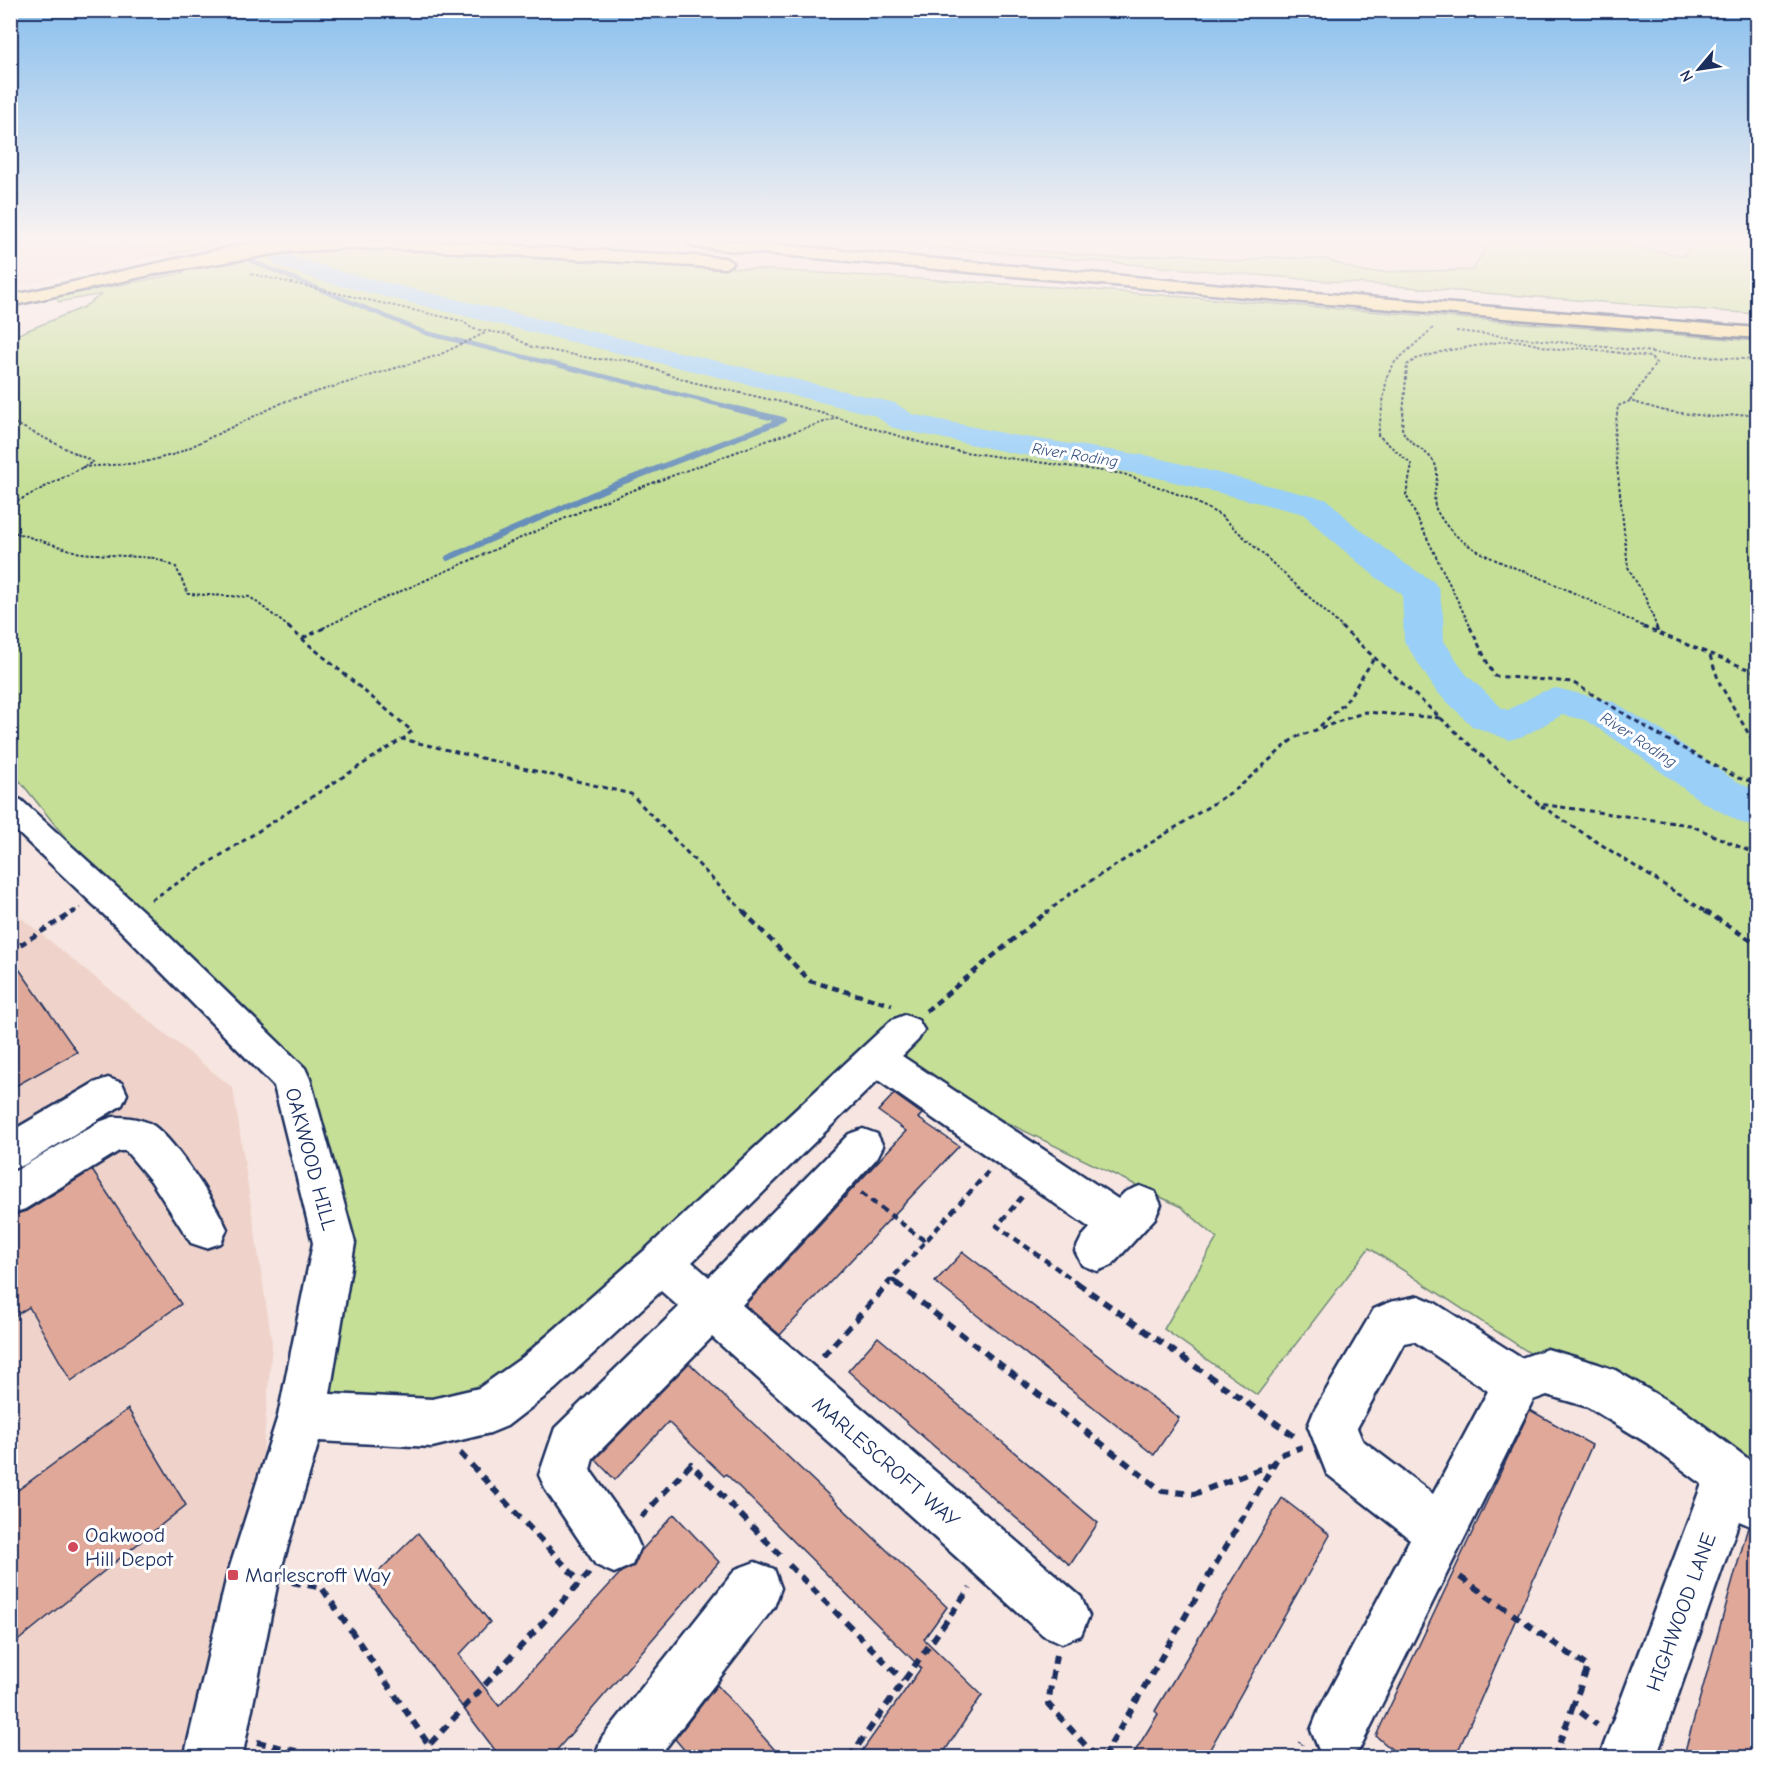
<svg xmlns="http://www.w3.org/2000/svg" width="1768" height="1768" font-family="'Comic Neue',sans-serif">
  <style>
    .built { fill: #efd3ca }
    .green { fill: #c5df96; stroke: #70877a; stroke-width: 1.5 }
    .lines { fill: none; stroke-linecap: round; stroke-linejoin: round }
    .stream-far1 { stroke: #678fba; stroke-width: 4.5 }
    .stream { stroke: #678fba; stroke-width: 6 }
    .river { fill: #9acff8; fill-rule: evenodd }
    .building { fill: #e0a898; stroke: #1b2f5e; stroke-width: 1.5 }
    .minor-casing { stroke: #1b2f5e; stroke-width: 5 }
    .major-casing { stroke: #1b2f5e; stroke-width: 5 }
    .highway-casing { stroke: #1b2f5e; stroke-width: 5 }
    .path-far3 { stroke: #1b2f5e; stroke-width: 2; stroke-dasharray: 3 2; stroke-linecap: butt }
    .path-far2 { stroke: #1b2f5e; stroke-width: 3; stroke-dasharray: 5 4; stroke-linecap: butt }
    .path-far1 { stroke: #1b2f5e; stroke-width: 4.5; stroke-dasharray: 7 5; stroke-linecap: butt }
    .path { stroke: #1b2f5e; stroke-width: 6; stroke-dasharray: 9 7; stroke-linecap: butt }
    .minor { fill: #fff; fill-rule: evenodd }
    .major { fill: #fadf96; fill-rule: evenodd }
    .highway { fill: #fadf96; fill-rule: evenodd }
    .poi-dot { fill: #d1495b; stroke: #fff; stroke-width: 2 }
    .labels { text-anchor: middle; stroke-width: 6; stroke-linejoin: round; paint-order: stroke }
    .far-water-label { font-size: 16px; font-style: italic; fill: #3b5784; stroke: #fff }
    .near-street-label { font-size: 21px; fill: #1b2f5e; stroke: #fff }
    .near-poi-label { font-size: 21px; fill: #1b2f5e; stroke: #fff; text-anchor: start }
  </style>
  <rect width="100%" height="100%" fill="#f6e5e0"/>
  <filter id="ink" filterUnits="userSpaceOnUse"><feTurbulence type="fractalNoise" baseFrequency=".0167" numOctaves="2"/><feDisplacementMap in="SourceGraphic" scale="12" xChannelSelector="R" yChannelSelector="G"/><feConvolveMatrix kernelMatrix="1 2 1 2 8 2 1 2 1" color-interpolation-filters="sRGB"/></filter>
  <g filter="url(#ink)">
    <!-- built -->
    <g class="built">
      <path d="M 10,242 L 99,242 L 166,254 L 11,287 Z"/>
      <path d="M 10,909 L 233,1088 L 272,1343 L 253,1576 L 213,1757 L 11,1757 Z"/>
    </g>
    <!-- green -->
    <g class="green">
      <path d="M 81,242 L 218,242 L 171,254 L 168,249 Z"/>
      <path d="M 873,242 L 946,242 L 1114,258 L 1182,254 L 1240,262 L 1267,257 L 1326,259 L 1362,272 L 1473,270 L 1485,247 L 1464,242 L 1615,242 L 1684,256 L 1694,242 L 1741,244 L 1741,242 L 1757,242 L 1757,314 L 1315,280 Z"/>
      <path d="M 321,246 L 425,249 L 1070,288 L 1757,341 L 1757,1504 L 1715,1474 L 1369,1248 L 1257,1395 L 1164,1329 L 1217,1238 L 1181,1207 L 876,1059 L 490,1409 L 302,1416 L 334,1243 L 291,1079 L 133,922 L 11,770 L 11,337 L 82,308 L 102,294 L 59,302 L 56,297 L 183,273 L 180,267 Z"/>
    </g>
    <g class="lines">
      <!-- stream-far1 -->
      <path class="stream-far1" d="M 244,242 L 251,261 L 426,333 L 742,410"/>
      <!-- stream -->
      <path class="stream" d="M 448,558 L 617,484 L 783,420 L 736,409"/>
      <!-- river -->
      <path class="river" d="M 255,242 L 279,242 L 293,256 L 342,272 L 895,403 L 912,414 L 1012,435 L 1150,456 L 1328,500 L 1353,524 L 1404,563 L 1433,581 L 1439,589 L 1443,615 L 1444,641 L 1466,674 L 1502,708 L 1508,710 L 1541,692 L 1556,688 L 1614,702 L 1664,732 L 1734,780 L 1758,792 L 1758,827 L 1742,823 L 1702,802 L 1634,752 L 1585,720 L 1562,715 L 1524,736 L 1509,740 L 1472,726 L 1436,691 L 1404,641 L 1402,594 L 1378,579 L 1329,538 L 1304,514 L 1150,476 L 1012,453 L 902,430 L 891,427 L 874,415 L 324,282 L 277,266 Z"/>
    </g>
    <!-- building -->
    <g class="building">
      <path d="M 10,956 L 77,1052 L 10,1089 Z"/>
      <path d="M 894,1094 L 922,1114 L 918,1118 L 959,1146 L 780,1335 L 745,1305 L 906,1131 L 878,1111 Z"/>
      <path d="M 92,1170 L 181,1304 L 71,1381 L 29,1307 L 10,1319 L 10,1216 L 26,1211 Z"/>
      <path d="M 963,1252 L 1179,1418 L 1154,1455 L 935,1282 Z"/>
      <path d="M 878,1337 L 1098,1523 L 1070,1565 L 848,1371 Z"/>
      <path d="M 689,1363 L 947,1607 L 924,1639 L 982,1695 L 940,1758 L 857,1758 L 921,1668 L 726,1474 L 724,1476 L 668,1422 L 615,1480 L 595,1459 Z"/>
      <path d="M 128,1409 L 186,1505 L 10,1647 L 10,1496 Z"/>
      <path d="M 1530,1410 L 1592,1445 L 1455,1758 L 1402,1758 L 1376,1736 Z"/>
      <path d="M 1282,1498 L 1330,1535 L 1205,1758 L 1131,1758 L 1158,1714 L 1155,1711 Z"/>
      <path d="M 674,1514 L 719,1562 L 550,1758 L 501,1758 L 368,1582 L 418,1533 L 490,1622 L 459,1655 L 499,1706 L 621,1572 L 634,1566 L 641,1551 Z"/>
      <path d="M 1748,1527 L 1758,1531 L 1758,1758 L 1683,1758 Z"/>
      <path d="M 717,1685 L 782,1758 L 691,1758 L 675,1739 Z"/>
    </g>
    <g class="lines">
      <!-- minor casing -->
      <g class="minor-casing">
        <g id="minor">
          <path d="M 10,797 L 21,800 L 145,913 L 305,1068 L 310,1079 L 355,1243 L 330,1394 L 432,1399 L 479,1388 L 523,1357 L 646,1249 L 892,1020 L 905,1015 L 918,1020 L 924,1030 L 918,1040 L 902,1056 L 1118,1199 L 1125,1192 L 1140,1186 L 1155,1192 L 1161,1205 L 1155,1218 L 1112,1265 L 1097,1271 L 1082,1265 L 1075,1251 L 1082,1237 L 1090,1228 L 878,1080 L 692,1262 L 709,1277 L 849,1134 L 863,1129 L 877,1134 L 883,1146 L 877,1158 L 742,1305 L 1081,1597 L 1089,1616 L 1081,1635 L 1062,1643 L 1043,1635 L 712,1337 L 593,1458 L 590,1470 L 632,1529 L 640,1547 L 632,1565 L 614,1573 L 596,1565 L 547,1492 L 539,1475 L 555,1428 L 679,1307 L 661,1291 L 555,1389 L 507,1426 L 490,1433 L 432,1447 L 319,1441 L 279,1576 L 242,1758 L 184,1758 L 227,1576 L 278,1416 L 313,1243 L 274,1086 L 121,931 L 10,825 Z"/>
          <path d="M 108,1078 L 122,1083 L 127,1094 L 122,1105 L 24,1165 L 10,1170 L 10,1132 L 94,1083 Z"/>
          <path d="M 113,1117 C 127,1117 142,1118 154,1126 C 177,1143 215,1203 227,1229 L 221,1243 L 206,1248 L 191,1243 L 151,1181 L 126,1151 L 119,1151 L 25,1209 L 10,1214 L 10,1174 L 99,1122 Z"/>
          <path d="M 1419,1296 L 1435,1303 L 1521,1358 L 1547,1349 L 1598,1364 L 1615,1370 L 1681,1409 L 1747,1458 L 1758,1472 L 1758,1529 L 1739,1521 L 1656,1758 L 1606,1758 L 1602,1750 L 1702,1484 L 1647,1443 L 1588,1407 L 1547,1395 L 1533,1400 L 1359,1750 L 1341,1758 L 1319,1750 L 1311,1730 L 1319,1710 L 1410,1539 L 1327,1474 L 1308,1426 L 1315,1409 L 1374,1309 L 1390,1302 ZM 1414,1341 L 1488,1391 L 1433,1494 L 1362,1440 L 1357,1428 L 1404,1343 Z"/>
          <path d="M 755,1562 L 774,1569 L 781,1588 L 774,1607 L 658,1758 L 594,1758 L 602,1738 L 736,1569 Z"/>
        </g>
      </g>
      <!-- major casing -->
      <g class="major-casing">
        <path id="major" d="M 254,242 L 283,242 L 276,247 L 10,306 L 10,296 Z"/>
      </g>
      <!-- highway casing -->
      <g class="highway-casing">
        <g id="highway">
          <path d="M 287,242 L 454,242 L 725,258 L 733,263 L 725,268 L 424,250 L 349,248 L 287,252 L 165,272 L 157,267 L 165,262 Z"/>
          <path d="M 687,242 L 747,242 L 1278,290 L 1758,328 L 1758,338 L 1278,300 L 694,247 Z"/>
        </g>
      </g>
      <!-- path-far3 -->
      <g class="path-far3">
        <path d="M 251,274 L 462,321 L 473,329 L 507,334 L 532,347 L 595,359 L 627,360 L 692,382 L 794,405 L 943,449 L 1124,474 L 1188,498 L 1220,515 L 1343,628"/>
        <path d="M 1433,328 L 1395,362 L 1387,376 L 1378,435 L 1412,465 L 1406,495 L 1471,628"/>
        <path d="M 1456,331 L 1652,352"/>
        <path d="M 1651,353 L 1758,360"/>
        <path d="M 1630,401 L 1656,363 L 1650,357 L 1582,348 L 1560,350 L 1520,341 L 1505,341 L 1445,351 L 1416,359 L 1407,365 L 1402,428 C 1406,445 1428,449 1435,464 C 1442,481 1428,496 1438,513 C 1462,555 1511,564 1552,583 C 1584,597 1615,613 1647,628"/>
        <path d="M 10,421 L 93,462 L 10,505"/>
        <path d="M 82,467 L 141,463 L 176,454 L 286,401 L 439,355 L 485,333"/>
        <path d="M 10,531 L 80,553 L 155,558 L 176,567 L 188,594 L 250,597 L 290,628"/>
        <path d="M 323,628 L 381,600 L 604,501 L 774,438 L 837,418"/>
        <path d="M 1657,628 L 1647,601 L 1628,567 L 1614,438 L 1618,406 L 1630,401 L 1665,411 L 1714,417 L 1758,413"/>
      </g>
      <!-- path-far2 -->
      <g class="path-far2">
        <path d="M 288,627 L 412,731 L 403,739"/>
        <path d="M 1341,627 L 1481,755 L 1539,804 L 1690,825 L 1758,855"/>
        <path d="M 1470,627 L 1494,676 L 1572,682 L 1664,738 L 1738,778 L 1758,783"/>
        <path d="M 1643,627 L 1758,673"/>
        <path d="M 1656,627 L 1659,635"/>
        <path d="M 303,638 L 326,627"/>
        <path d="M 1710,656 L 1720,684 L 1758,750"/>
        <path d="M 1320,726 L 1345,703 L 1375,657"/>
        <path d="M 1541,806 L 1708,913"/>
        <path d="M 151,900 L 402,739 L 631,794 L 745,913"/>
        <path d="M 72,913 L 80,908"/>
        <path d="M 1046,913 L 1070,894 L 1238,788 L 1294,738 L 1365,712 L 1440,718"/>
      </g>
      <!-- path-far1 -->
      <g class="path-far1">
        <path d="M 743,911 L 810,981 L 892,1005"/>
        <path d="M 1705,911 L 1758,945"/>
        <path d="M 10,951 L 75,911"/>
        <path d="M 926,1011 L 1048,911"/>
        <path d="M 861,1193 L 925,1241"/>
        <path d="M 1022,1197 L 997,1226 L 1079,1284"/>
        <path d="M 891,1279 L 898,1284"/>
        <path d="M 887,1284 L 988,1172"/>
      </g>
      <!-- path -->
      <g class="path">
        <path d="M 896,1283 L 1162,1491 L 1194,1494 L 1273,1464"/>
        <path d="M 1077,1283 L 1297,1438"/>
        <path d="M 823,1356 L 889,1283"/>
        <path d="M 460,1453 L 580,1582"/>
        <path d="M 641,1517 L 691,1464 L 780,1555"/>
        <path d="M 789,1565 L 903,1680"/>
        <path d="M 1460,1577 L 1588,1667 L 1573,1706 L 1597,1725"/>
        <path d="M 292,1582 L 322,1588 L 429,1745"/>
        <path d="M 1056,1655 L 1048,1704 L 1097,1758"/>
        <path d="M 257,1742 L 327,1758"/>
        <path d="M 424,1758 L 429,1745 L 589,1573"/>
        <path d="M 849,1758 L 970,1588"/>
        <path d="M 1103,1758 L 1279,1455 L 1302,1447"/>
        <path d="M 1293,1758 L 1301,1743"/>
        <path d="M 1554,1758 L 1573,1706"/>
      </g>
      <!-- minor -->
      <use href="#minor" class="minor"/>
      <!-- major -->
      <use href="#major" class="major"/>
      <!-- highway -->
      <use href="#highway" class="highway"/>
    </g>
  </g>
  <!-- sky -->
  <linearGradient id="sky" x2="0" y2="1"><stop stop-color="#89bfee"/><stop offset="0.49" stop-color="#fbf3f1"/><stop offset="1" stop-color="#fbf3f1" stop-opacity="0"/></linearGradient>
  <rect width="1768" height="490" fill="url(#sky)"/>
  <!-- markers -->
  <g class="poi-dot">
    <circle cx="73" cy="1547" r="6"/>
    <rect x="227" y="1569" width="12" height="12" rx="3"/>
  </g>
  <g class="labels">
    <!-- far-water labels -->
    <g class="far-water-label">
      <text transform="translate(1075 454) rotate(9)" y="6">River Roding</text>
      <text transform="translate(1639 739) rotate(33)" y="6">River Roding</text>
    </g>
    <!-- near-street labels -->
    <g class="near-street-label">
      <text transform="translate(311 1159) rotate(75)" y="7">OAKWOOD HILL</text>
      <text transform="translate(886 1462) rotate(41)" y="7">MARLESCROFT WAY</text>
      <text transform="translate(1681 1612) rotate(-70)" y="7">HIGHWOOD LANE</text>
    </g>
    <!-- near-poi labels -->
    <g class="near-poi-label">
      <text x="85" y="1542">Oakwood<tspan x="85" dy="24">Hill Depot</tspan></text>
      <text x="245" y="1582">Marlescroft Way</text>
    </g>
  </g>
  <!-- margin -->
  <rect width="1768" height="1768" fill="none" stroke="#fff" stroke-width="36"/>
  <rect x="18" y="18" width="1732" height="1732" fill="none" stroke="#1b2f5e" stroke-width="2" filter="url(#ink)"/>
  <!-- north arrow -->
  <g transform="translate(1699 69) rotate(241)" stroke="#ffffff" stroke-width="4.5" paint-order="stroke">
  <path d="M0-4.5L10 22L0 15L-10 22Z" fill="#1b2f5e"/>
  <text y="-9" font-size="16" font-weight="bold" text-anchor="middle" fill="#1b2f5e">N</text>
  </g>
</svg>
